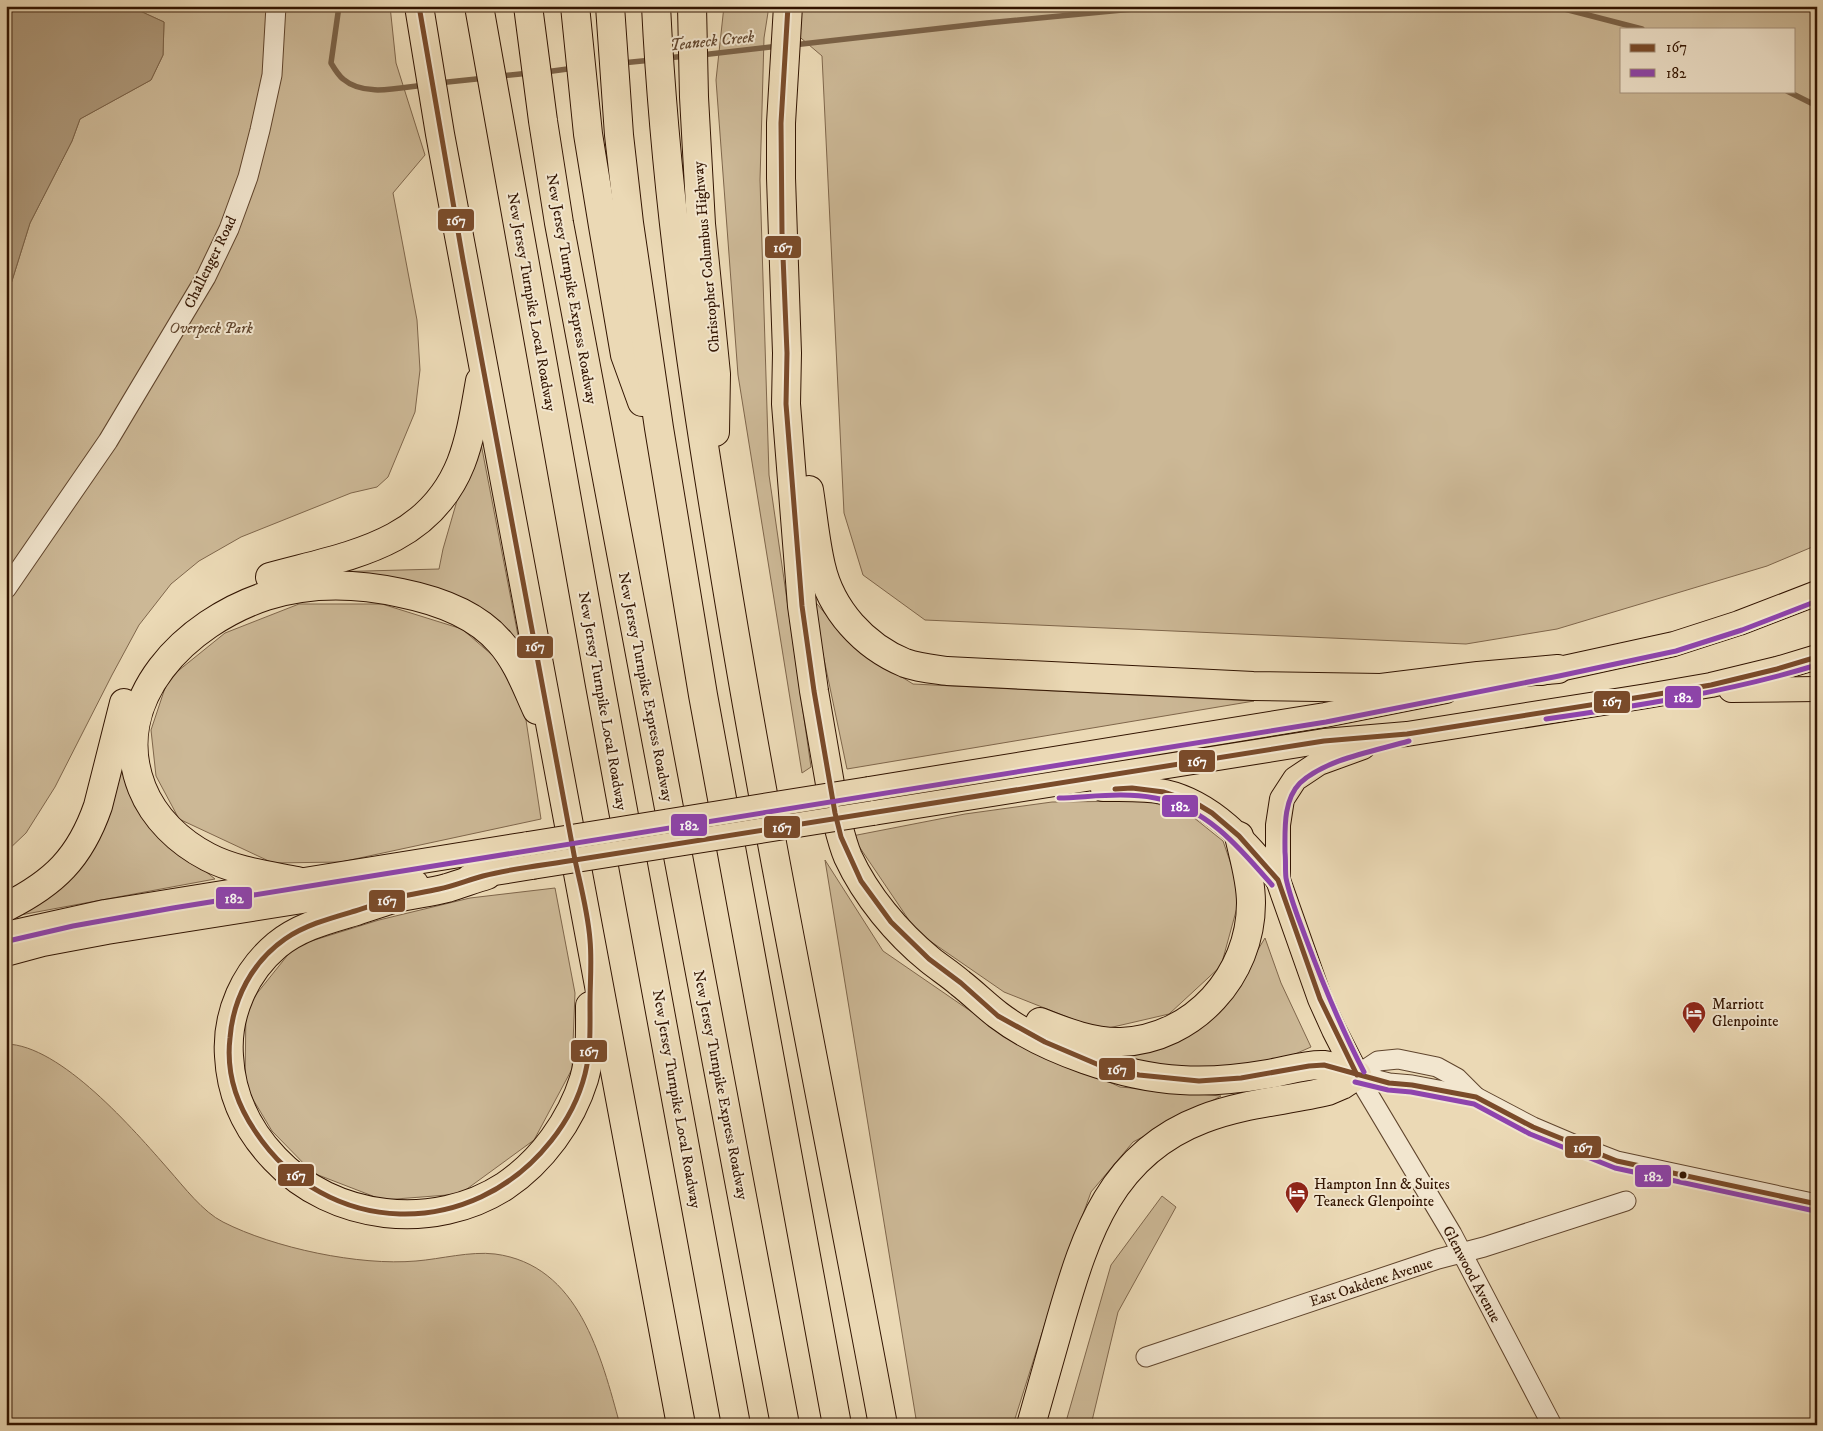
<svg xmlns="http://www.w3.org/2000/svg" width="1823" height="1431" font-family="'IM FELL DW Pica',serif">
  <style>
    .green { fill: #ccb896; stroke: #7f664b; fill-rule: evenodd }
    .water { fill: #ac9677; stroke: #7b6247 }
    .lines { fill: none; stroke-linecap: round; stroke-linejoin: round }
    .stream { stroke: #7b6247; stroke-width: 5.5 }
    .minor-casing { stroke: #60452d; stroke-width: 21 }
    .major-casing { stroke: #321400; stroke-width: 26 }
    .highway-casing { stroke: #321400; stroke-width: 30 }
    .minor { stroke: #f2e6cf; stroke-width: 19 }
    .major { stroke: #ebd9b5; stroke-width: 24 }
    .highway { stroke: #ebd9b5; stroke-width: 28 }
    .major-bridge-casing { stroke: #321400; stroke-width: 26; stroke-linecap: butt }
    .major-bridge { stroke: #ebd9b5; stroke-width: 24 }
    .bus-1-casing { stroke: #f2e6cf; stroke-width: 9 }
    .bus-2-casing { stroke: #f2e6cf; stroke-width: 9 }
    .bus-1 { stroke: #7a4b2a; stroke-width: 5 }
    .bus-2 { stroke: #8e44ad; stroke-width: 5 }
    .bus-dot { fill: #321400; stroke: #f2e6cf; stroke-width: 2 }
    .labels { text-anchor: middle; stroke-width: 4; stroke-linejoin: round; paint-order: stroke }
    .street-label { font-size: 15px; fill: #321400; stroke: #f2e6cf }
    .park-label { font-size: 15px; font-style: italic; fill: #60452d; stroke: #f2e6cf }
    .poi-label { font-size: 15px; fill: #321400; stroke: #f2e6cf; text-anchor: start }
    .water-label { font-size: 16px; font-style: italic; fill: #634830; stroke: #f2e6cf }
    .line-badge { stroke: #f2e6cf; stroke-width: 2 }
    .badge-label { font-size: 14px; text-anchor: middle; font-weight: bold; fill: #fff }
  </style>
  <rect width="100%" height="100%" fill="#ebd9b5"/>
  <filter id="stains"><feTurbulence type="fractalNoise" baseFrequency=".004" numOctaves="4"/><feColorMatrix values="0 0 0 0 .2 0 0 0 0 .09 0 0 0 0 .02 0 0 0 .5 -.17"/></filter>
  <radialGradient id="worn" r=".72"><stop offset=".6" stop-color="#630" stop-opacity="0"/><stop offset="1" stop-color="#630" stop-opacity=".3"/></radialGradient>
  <!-- green -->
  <g class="green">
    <path d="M 129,6 L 390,6 L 396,63 L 425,155 L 393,193 L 417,320 L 420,370 L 415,412 L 388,477 L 377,487 L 351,493 L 241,537 L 199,561 L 171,584 L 139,625 L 112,675 L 55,787 L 26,833 L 6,852 L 6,300 L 30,223 L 72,141 L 80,119 L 151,80 L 163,55 L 164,22 Z"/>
    <path d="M 724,6 L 769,6 L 764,38 L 760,180 L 769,475 L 811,767 L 802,773 L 738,375 L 716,80 Z"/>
    <path d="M 801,6 L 1817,6 L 1817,545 L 1767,566 L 1557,629 L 1466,644 L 925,620 L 863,575 L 844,513 L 822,56 L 795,33 ZM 1622,29 L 1794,29 L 1794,91 L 1622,91 Z"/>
    <path d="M 478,428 L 521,651 L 328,572 L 439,569 L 443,549 Z"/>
    <path d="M 811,597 L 854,647 L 913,684 L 1254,701 L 847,769 Z"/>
    <path d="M 299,604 L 382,604 L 462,629 L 506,667 L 526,720 L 541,819 L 341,862 L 273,863 L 179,819 L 156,776 L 151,730 L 168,679 L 225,633 Z"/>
    <path d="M 121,747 L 167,840 L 215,879 L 15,916 L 73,872 Z"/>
    <path d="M 1147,801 L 1188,813 L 1223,841 L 1241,893 L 1221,966 L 1169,1014 L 1100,1030 L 1004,992 L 917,932 L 852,836 L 965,814 L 1052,802 Z"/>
    <path d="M 825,860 L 883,951 L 1001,1032 L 1120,1087 L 1221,1096 L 1133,1142 L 1091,1192 L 1055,1292 L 1013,1425 L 917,1425 Z"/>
    <path d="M 555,888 L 575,993 L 572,1069 L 534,1140 L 460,1194 L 383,1200 L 313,1173 L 272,1131 L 245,1086 L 246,1007 L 295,946 L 379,920 L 470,898 Z"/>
    <path d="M 1265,938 L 1281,983 L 1311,1047 L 1279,1061 L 1192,1071 L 1124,1063 L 1101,1049 L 1229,997 Z"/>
    <path d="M 6,1044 C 61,1045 134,1130 169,1170 C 184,1187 203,1212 223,1222 C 274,1248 359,1266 416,1261 C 441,1259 470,1251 495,1254 C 579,1265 601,1356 620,1425 L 6,1425 Z"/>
    <path d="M 1162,1196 L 1176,1207 L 1118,1312 L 1091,1425 L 1065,1425 L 1111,1265 Z"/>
  </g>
  <!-- water -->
  <path class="water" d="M 6,6 L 129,6 L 164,22 L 163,55 L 151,80 L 80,119 L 72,141 L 30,223 L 6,300 Z"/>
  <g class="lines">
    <!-- stream -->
    <g class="stream">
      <path d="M 339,6 L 331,63 C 334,68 338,75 343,79 C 364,97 398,88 424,85"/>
      <path d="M 1553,6 L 1642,29"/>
      <path d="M 793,45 L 987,23 L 1164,6"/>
      <path d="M 701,55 L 779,46"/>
      <path d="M 666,58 L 687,56"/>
      <path d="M 622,63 L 652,60"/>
      <path d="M 545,72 L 575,68"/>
      <path d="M 500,76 L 530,73"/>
      <path d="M 438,83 L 486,78"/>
      <path d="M 1787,91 L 1817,106"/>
    </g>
    <!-- minor casing -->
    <g class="minor-casing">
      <g id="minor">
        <path d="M 6,589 L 108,441 L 206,277 L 229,229 L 248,177 L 260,130 L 272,75 L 276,6"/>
        <path d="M 1357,1075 L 1389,1083 L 1412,1085 L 1476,1097 L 1533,1127 L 1573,1144 L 1617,1161 L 1817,1204"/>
        <path d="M 1357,1075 L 1452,1234 L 1552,1425"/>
        <path d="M 1357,1075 L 1378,1061 L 1398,1059 L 1437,1067 L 1457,1078 L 1476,1097"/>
        <path d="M 1146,1357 L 1438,1259 L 1484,1247 L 1626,1201"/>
      </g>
    </g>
    <!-- major casing -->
    <g class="major-casing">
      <g id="major">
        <path d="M 1541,673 L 1674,644 L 1739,623 L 1817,593"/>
        <path d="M 1731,690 L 1817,689"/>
        <path d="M 869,789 L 1325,715 L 1446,691"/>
        <path d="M 1103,789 C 1124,789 1144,788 1165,792 C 1214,803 1247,843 1278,880"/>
        <path d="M 873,813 L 1324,741 L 1407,734 L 1647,696 L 1711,685 L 1777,669 L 1817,657"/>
        <path d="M 469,877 L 532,867"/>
        <path d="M 6,934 L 105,912 L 528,844"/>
        <path d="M 6,954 L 43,944 L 107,932 L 416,883"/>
        <path d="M 1357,1075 L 1334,1030 L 1320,999 L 1278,880 L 1278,825 L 1282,799 L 1295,779 L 1319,763 L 1363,747"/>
      </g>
    </g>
    <!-- highway casing -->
    <g class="highway-casing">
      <g id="highway">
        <path d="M 419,6 L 440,134 L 681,1425"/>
        <path d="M 479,6 L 600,685 L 736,1425"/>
        <path d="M 528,6 L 543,121 L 559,223 L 785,1425"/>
        <path d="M 575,6 L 588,134 L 603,226 L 625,355 L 642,402"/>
        <path d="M 610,6 L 619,135 L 629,223 L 659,428 L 703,695 L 837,1425"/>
        <path d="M 656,6 C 665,189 691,371 721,551 C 768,843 829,1133 883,1425"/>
        <path d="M 692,6 L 694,97 L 701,224 L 716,374 L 715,432"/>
        <path d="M 788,6 L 781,123 L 781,178 L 787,353 L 786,404 L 802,606 L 814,691 L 835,813 C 839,828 842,843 848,857 C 866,896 897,933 930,960 C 940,968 951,975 960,983 C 973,993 985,1005 998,1015 C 1044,1050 1124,1077 1181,1080 C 1210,1082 1239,1079 1268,1074 C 1286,1071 1306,1064 1324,1065 C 1335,1066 1346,1071 1357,1075"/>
        <path d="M 809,490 C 813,515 815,541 821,566 C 831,610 864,646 905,663 C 919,668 933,669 947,671 L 1253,686 L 1381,688 L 1478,676 L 1558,669"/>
        <path d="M 270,577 C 346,556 428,546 461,463 C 471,437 475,409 480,381"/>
        <path d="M 487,875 C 474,879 460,884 447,888 C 429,893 410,894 393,899 C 379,903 366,908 353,912 C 326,920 299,927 277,945 C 245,972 226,1014 229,1056 C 231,1096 248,1131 275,1159 C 333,1221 434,1232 505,1186 C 542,1161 571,1121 584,1079 C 591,1055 590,1031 590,1006"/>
        <path d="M 297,881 C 267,875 235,871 208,857 C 179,842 154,818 142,788 C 107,699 187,622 266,596 C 310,582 356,583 401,593 C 436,600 475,613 500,642 C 517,661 526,686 537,710"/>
        <path d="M 6,907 C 54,883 80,858 98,806 L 124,703"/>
        <path d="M 1040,1022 C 1065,1032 1094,1043 1121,1042 C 1194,1039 1251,975 1251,903 C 1251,880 1244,858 1239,836"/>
        <path d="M 1031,1425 C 1041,1390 1051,1354 1061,1319 C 1086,1233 1111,1154 1203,1119 C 1243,1103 1287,1101 1328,1091 L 1342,1085 L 1357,1075"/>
      </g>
    </g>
    <!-- minor -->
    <use href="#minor" class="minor"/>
    <!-- major -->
    <use href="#major" class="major"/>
    <!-- highway -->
    <use href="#highway" class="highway"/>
    <!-- major-bridge casing -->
    <g class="major-bridge-casing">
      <g id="major-bridge">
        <path d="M 528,844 L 869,789"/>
        <path d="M 532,867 L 873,813"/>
      </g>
    </g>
    <!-- major-bridge -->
    <use href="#major-bridge" class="major-bridge"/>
    <!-- bus-1 casing -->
    <g class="bus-1-casing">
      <g id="bus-1">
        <path d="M 419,6 L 463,260 L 575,860"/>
        <path d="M 788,6 L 781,123 L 782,232 L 787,353 L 786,404 L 802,606 L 814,691 L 835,813 L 841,837 L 861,881 L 891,922 L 929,959 L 961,983 L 998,1016 L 1045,1042 L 1099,1065 L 1139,1075 L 1199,1081 L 1241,1078 L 1309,1066 L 1324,1065 L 1389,1083 L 1412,1085 L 1476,1097 L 1533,1127 L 1617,1161 L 1817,1204"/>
        <path d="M 1115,789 L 1132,788 L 1164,792 L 1194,802 L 1212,813 L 1239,836 L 1278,880 L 1320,999 L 1357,1075"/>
        <path d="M 575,860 C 581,887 588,913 590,940 C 592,961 590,983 590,1004 C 590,1028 591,1050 585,1074 C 579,1098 567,1121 551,1141 C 472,1241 326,1239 255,1131 C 236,1103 226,1072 230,1038 C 233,999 252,962 285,939 C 305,925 331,918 355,911 C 369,907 384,901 399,897 C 412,894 426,892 439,889 C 454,886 468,880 483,876 C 513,868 545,865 575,860 Z"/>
        <path d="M 575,860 L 1324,741 L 1407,734 L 1647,696 L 1711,685 L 1777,669 L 1817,657"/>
      </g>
    </g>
    <!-- bus-2 casing -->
    <g class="bus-2-casing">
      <g id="bus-2">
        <path d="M 1546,719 C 1637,706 1728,692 1817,665"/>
        <path d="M 1059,798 C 1091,797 1124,792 1155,798 C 1206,807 1240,848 1272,885"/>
        <path d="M 8,941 L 73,926 L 173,908 L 1326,722 L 1559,676 L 1676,651 L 1742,630 L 1817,601"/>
        <path d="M 1364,1072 C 1341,1028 1322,982 1305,936 C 1298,917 1290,898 1286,878 C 1285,870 1286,861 1285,852 C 1285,830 1283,800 1300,783 C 1326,759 1375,751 1409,741"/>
        <path d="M 1355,1082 L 1388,1090 L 1411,1092 L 1474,1104 L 1530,1134 L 1615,1168 L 1815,1211"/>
      </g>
    </g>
    <!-- bus-1 -->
    <use href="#bus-1" class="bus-1"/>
    <!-- bus-2 -->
    <use href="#bus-2" class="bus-2"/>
  </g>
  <!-- icons -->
  <defs>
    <g id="hotel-pin" transform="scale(1.25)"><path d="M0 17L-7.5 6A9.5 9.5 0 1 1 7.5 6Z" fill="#8f2418" stroke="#f2e6cf"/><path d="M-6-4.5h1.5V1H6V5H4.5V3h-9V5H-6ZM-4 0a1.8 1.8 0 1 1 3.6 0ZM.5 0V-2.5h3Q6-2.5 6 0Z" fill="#fff"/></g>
  </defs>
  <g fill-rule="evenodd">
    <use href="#hotel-pin" x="1694" y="1013"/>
    <use href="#hotel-pin" x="1297" y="1193"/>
  </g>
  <!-- markers -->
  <circle class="bus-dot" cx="1683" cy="1175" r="4.5"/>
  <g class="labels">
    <!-- street labels -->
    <g class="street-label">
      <text transform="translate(706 257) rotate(-95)" y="5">Christopher Columbus Highway</text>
      <text transform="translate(210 262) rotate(-64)" y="5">Challenger Road</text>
      <text transform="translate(572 289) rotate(80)" y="5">New Jersey Turnpike Express Roadway</text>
      <text transform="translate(532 302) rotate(80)" y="5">New Jersey Turnpike Local Roadway</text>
      <text transform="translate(646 687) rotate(79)" y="5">New Jersey Turnpike Express Roadway</text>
      <text transform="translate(603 701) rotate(80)" y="5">New Jersey Turnpike Local Roadway</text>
      <text transform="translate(721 1085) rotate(79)" y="5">New Jersey Turnpike Express Roadway</text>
      <text transform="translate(677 1099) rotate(80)" y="5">New Jersey Turnpike Local Roadway</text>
      <text transform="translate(1472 1274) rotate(62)" y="5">Glenwood Avenue</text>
      <text transform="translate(1371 1282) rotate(-18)" y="5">East Oakdene Avenue</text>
    </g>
    <!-- park labels -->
    <g class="park-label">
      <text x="211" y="333">Overpeck Park</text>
    </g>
    <!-- poi labels -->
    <g class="poi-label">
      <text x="1712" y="1009">Marriott<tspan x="1712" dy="17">Glenpointe</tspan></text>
      <text x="1314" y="1189">Hampton Inn &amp; Suites<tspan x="1314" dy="17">Teaneck Glenpointe</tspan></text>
    </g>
    <!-- water labels -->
    <g class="water-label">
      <text transform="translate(712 40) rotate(-6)" y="6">Teaneck Creek</text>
    </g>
  </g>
  <g class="line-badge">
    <rect x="437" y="208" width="38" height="24" rx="5" fill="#7a4b2a"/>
    <rect x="764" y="235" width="38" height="24" rx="5" fill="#7a4b2a"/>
    <rect x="516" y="635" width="38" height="24" rx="5" fill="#7a4b2a"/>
    <rect x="1664" y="685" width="38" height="24" rx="5" fill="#8e44ad"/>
    <rect x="1593" y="690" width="38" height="24" rx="5" fill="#7a4b2a"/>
    <rect x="1178" y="749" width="38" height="24" rx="5" fill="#7a4b2a"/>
    <rect x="1161" y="794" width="38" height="24" rx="5" fill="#8e44ad"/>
    <rect x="670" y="813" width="38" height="24" rx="5" fill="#8e44ad"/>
    <rect x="763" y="815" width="38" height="24" rx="5" fill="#7a4b2a"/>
    <rect x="215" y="886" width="38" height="24" rx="5" fill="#8e44ad"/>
    <rect x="368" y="889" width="38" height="24" rx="5" fill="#7a4b2a"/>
    <rect x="570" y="1039" width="38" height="24" rx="5" fill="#7a4b2a"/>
    <rect x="1098" y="1057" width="38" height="24" rx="5" fill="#7a4b2a"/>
    <rect x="1564" y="1135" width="38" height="24" rx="5" fill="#7a4b2a"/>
    <rect x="277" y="1163" width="38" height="24" rx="5" fill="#7a4b2a"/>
    <rect x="1634" y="1164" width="38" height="24" rx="5" fill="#8e44ad"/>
  </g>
  <g class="badge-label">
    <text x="456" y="225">167</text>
    <text x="783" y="252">167</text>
    <text x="535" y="651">167</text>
    <text x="1683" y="702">182</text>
    <text x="1612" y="706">167</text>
    <text x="1197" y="766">167</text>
    <text x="1180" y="811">182</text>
    <text x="689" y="830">182</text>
    <text x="782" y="832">167</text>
    <text x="234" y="903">182</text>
    <text x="387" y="905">167</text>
    <text x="589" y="1056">167</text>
    <text x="1117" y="1074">167</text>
    <text x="1583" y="1152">167</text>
    <text x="296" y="1180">167</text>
    <text x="1653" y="1181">182</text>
  </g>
  <!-- margin -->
  <rect width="1823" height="1431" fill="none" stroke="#ebd9b5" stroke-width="25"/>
  <rect x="8" y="8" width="1808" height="1416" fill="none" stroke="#321400" stroke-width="2.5"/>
  <rect x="12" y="12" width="1798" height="1406" fill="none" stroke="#321400"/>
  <!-- legend -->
  <rect x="1620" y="28" width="175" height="65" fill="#f2e6cf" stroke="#a5927c"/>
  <rect x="1630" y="44" width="25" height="8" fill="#7a4b2a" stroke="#a5927c"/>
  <text x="1666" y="52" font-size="15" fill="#321400">167</text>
  <rect x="1630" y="69" width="25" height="8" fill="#8e44ad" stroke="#a5927c"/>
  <text x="1666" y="78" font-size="15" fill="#321400">182</text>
  <rect width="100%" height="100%" filter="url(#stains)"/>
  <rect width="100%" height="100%" fill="url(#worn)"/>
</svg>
